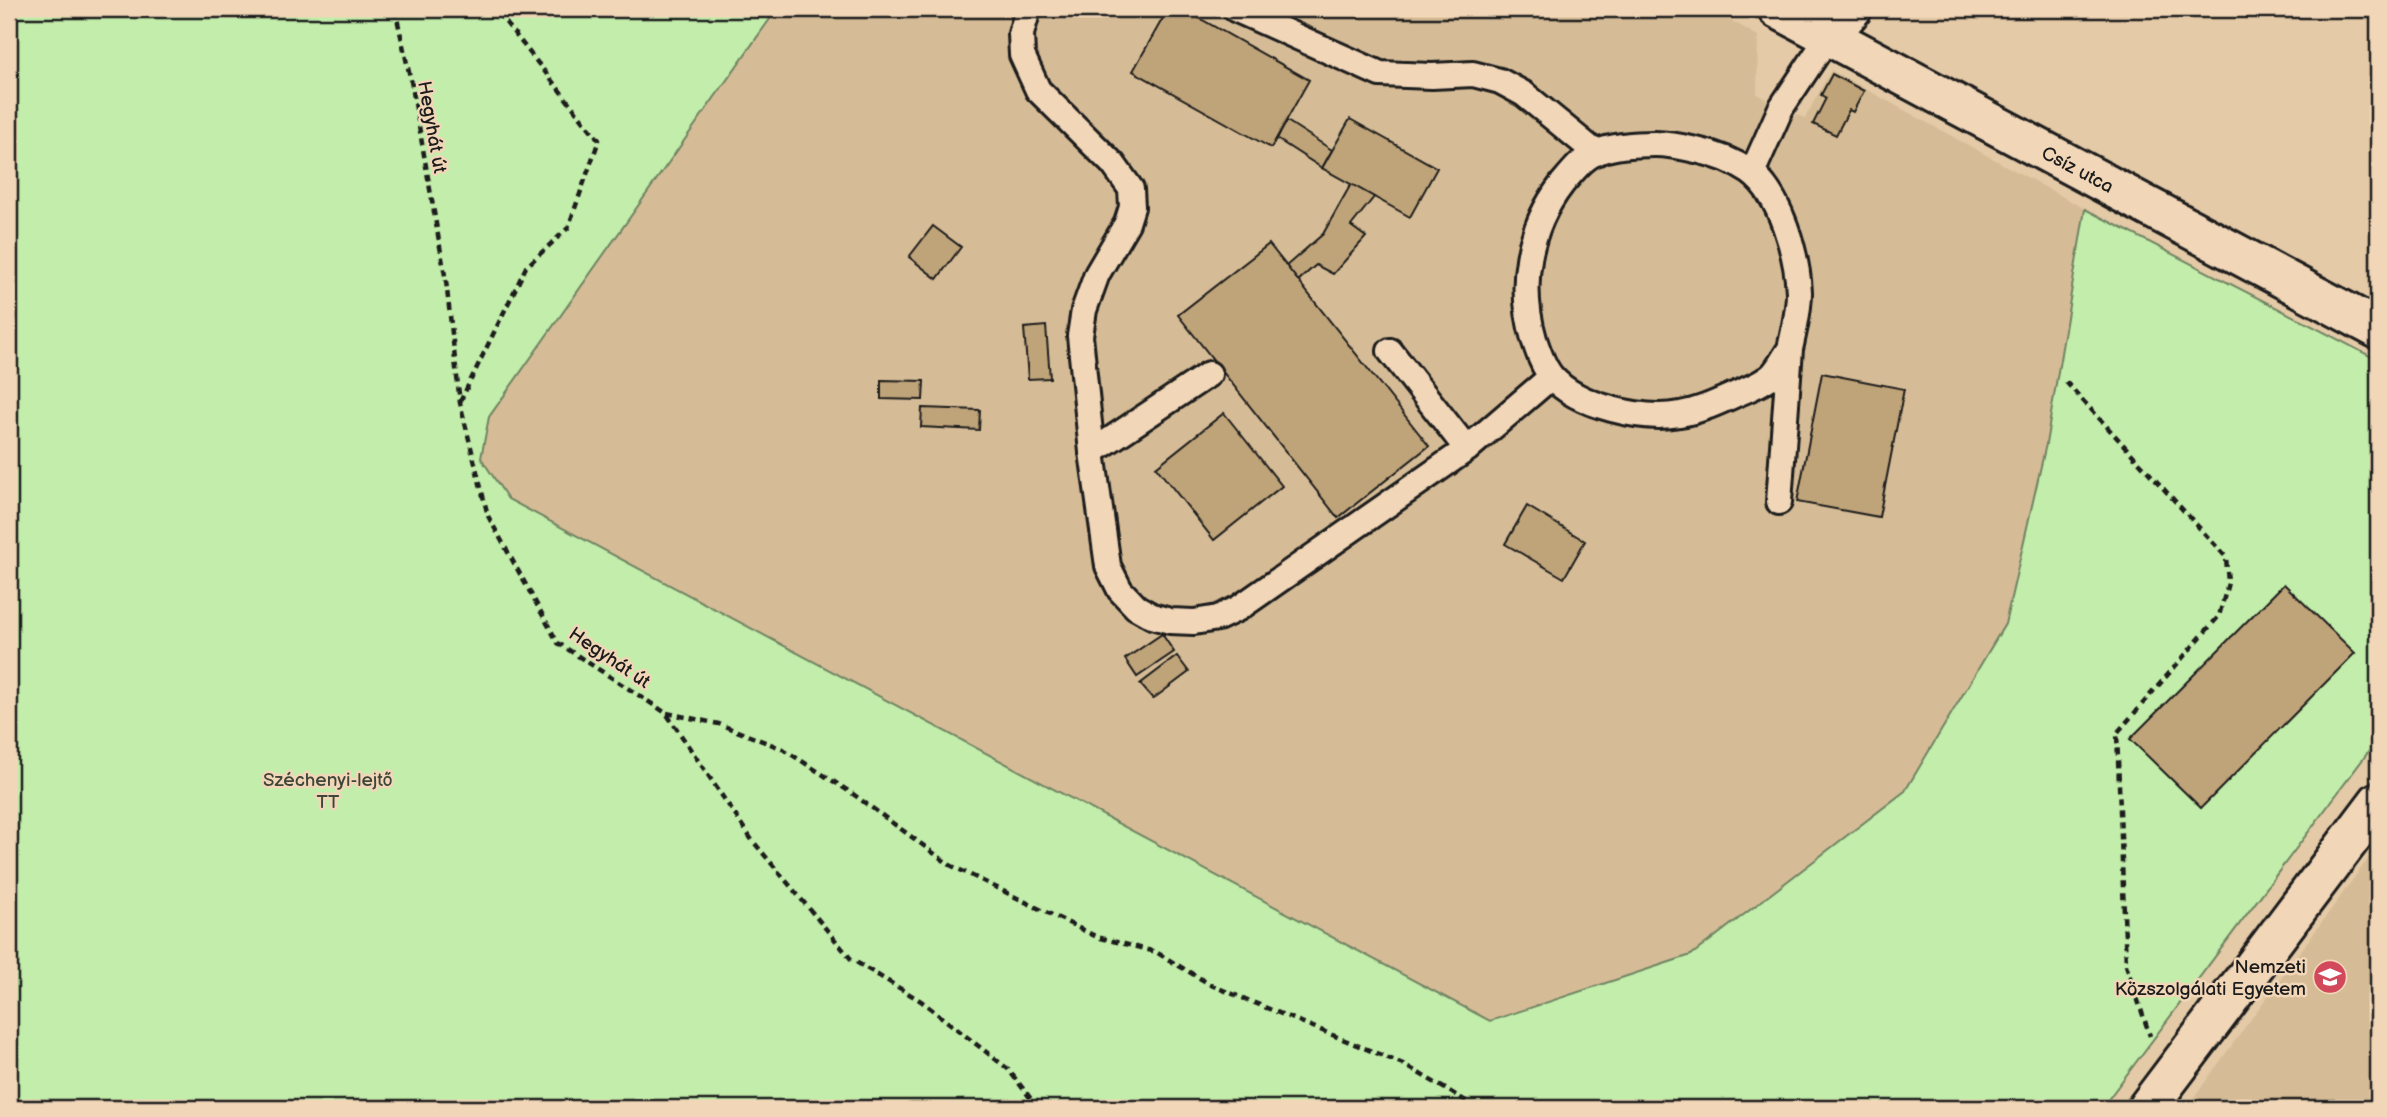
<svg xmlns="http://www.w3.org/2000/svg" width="2387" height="1117" font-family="'Balsamiq Sans',sans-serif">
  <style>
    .built { fill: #d6bc96 }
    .green { fill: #c2edaa; stroke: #6f8463; stroke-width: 2 }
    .building { fill: #c0a479; stroke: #1c1c1c; stroke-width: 2 }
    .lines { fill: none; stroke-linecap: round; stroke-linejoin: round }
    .service-casing { stroke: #1c1c1c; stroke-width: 30 }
    .minor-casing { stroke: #1c1c1c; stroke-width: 44 }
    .path { stroke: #1c1c1c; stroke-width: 4.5; stroke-dasharray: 7 5; stroke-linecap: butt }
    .service { stroke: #f1d6b8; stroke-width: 24 }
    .minor { stroke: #f1d6b8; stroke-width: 38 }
    .labels { text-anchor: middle; stroke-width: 5; stroke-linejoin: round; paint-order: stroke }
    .street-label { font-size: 19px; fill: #1c1c1c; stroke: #f1d6b8 }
    .park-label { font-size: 19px; fill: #3d4638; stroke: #f1d6b8 }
    .poi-label { font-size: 19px; fill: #1c1c1c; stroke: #f1d6b8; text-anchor: end }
  </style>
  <rect width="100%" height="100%" fill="#e5caa7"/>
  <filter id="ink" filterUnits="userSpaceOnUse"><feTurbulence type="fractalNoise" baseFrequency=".0143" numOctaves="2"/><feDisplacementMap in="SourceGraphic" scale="14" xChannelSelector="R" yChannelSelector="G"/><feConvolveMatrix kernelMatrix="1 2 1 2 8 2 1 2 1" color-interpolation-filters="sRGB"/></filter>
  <g filter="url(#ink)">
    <!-- built -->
    <g class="built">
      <path d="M 777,9 L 1712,9 L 1758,36 L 1757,94 L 1781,108 L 1805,118 L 1831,70 L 2085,209 L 2046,444 L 2005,624 L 1905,791 L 1691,955 L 1490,1021 L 508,499 L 481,458 L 489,417 Z"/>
      <path d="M 2378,845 L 2378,1108 L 2186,1108 Z"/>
    </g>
    <!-- green -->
    <path class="green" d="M 9,9 L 777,9 L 489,417 L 481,458 L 508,499 L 1490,1021 L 1691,955 L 1905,791 L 2005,624 L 2046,444 L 2085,209 L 2378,360 L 2378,739 L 2104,1105 L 2108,1108 L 9,1108 Z"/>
    <!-- building -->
    <g class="building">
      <path d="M 1168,9 L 1183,9 L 1309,80 L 1271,148 L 1133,71 Z"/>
      <path d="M 1832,74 L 1864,91 L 1853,112 L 1849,110 L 1836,135 L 1813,124 L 1826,98 L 1821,95 Z"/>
      <path d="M 1350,119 L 1437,168 L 1410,217 L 1322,168 Z"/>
      <path d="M 1287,121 L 1332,150 L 1322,168 L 1277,139 Z"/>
      <path d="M 1351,184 L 1374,197 L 1351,226 L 1366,237 L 1333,274 L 1316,265 L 1298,281 L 1285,267 L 1323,234 Z"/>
      <path d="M 933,226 L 961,247 L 937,279 L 909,257 Z"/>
      <path d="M 1269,244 L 1429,446 L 1338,518 L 1178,315 Z"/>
      <path d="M 1046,326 L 1050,378 L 1028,379 L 1024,328 Z"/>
      <path d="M 1822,373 L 1904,389 L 1879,517 L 1797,502 Z"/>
      <path d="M 881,380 L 924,381 L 923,400 L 881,399 Z"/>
      <path d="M 922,408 L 980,410 L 979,430 L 921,427 Z"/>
      <path d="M 1224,413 L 1282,486 L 1214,540 L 1156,467 Z"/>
      <path d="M 1527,506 L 1585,541 L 1564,578 L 1505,544 Z"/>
      <path d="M 2284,584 L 2355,653 L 2201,808 L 2130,739 Z"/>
      <path d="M 1162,634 L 1174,652 L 1137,677 L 1125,659 Z"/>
      <path d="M 1177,656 L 1189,672 L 1153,699 L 1140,684 Z"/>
    </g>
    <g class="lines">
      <!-- service casing -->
      <g class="service-casing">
        <g id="service">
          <path d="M 1028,9 L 1021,34 L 1022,55 L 1038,90 L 1113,164 L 1131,189 L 1132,207 L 1127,223 L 1097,274 L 1084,310 L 1080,336 L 1092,452 L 1108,566 L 1120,590 L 1136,607 L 1152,616 L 1170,621 L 1194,622 L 1218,618 L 1239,608 L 1467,449 L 1551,377"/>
          <path d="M 1235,9 L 1380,74 L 1432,76 L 1473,74 L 1500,81 L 1524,94 L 1596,153"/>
          <path d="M 1752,173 L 1781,108 L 1828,37"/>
          <path d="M 1390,351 L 1467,449"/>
          <path d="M 1092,452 L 1209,374"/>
          <path d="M 1779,502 L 1790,349 C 1794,331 1799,311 1799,292 C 1797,256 1781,194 1750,172 C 1734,161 1715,154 1696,150 C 1683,147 1668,144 1655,144 C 1636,144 1615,145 1597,152 C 1583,158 1572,172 1562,184 C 1528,228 1518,285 1534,339 C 1538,351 1543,367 1552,377 C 1577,406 1643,421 1680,414 C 1699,411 1716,403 1734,395 C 1746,390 1762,384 1772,375 C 1779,368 1784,357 1790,349"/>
        </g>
      </g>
      <!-- minor casing -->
      <g class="minor-casing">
        <g id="minor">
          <path id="s1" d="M 1778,9 L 2378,329"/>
          <path d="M 1828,37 L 1852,9"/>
          <path d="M 2147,1108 L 2378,802"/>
        </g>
      </g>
      <!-- path -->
      <g class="path">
        <path d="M 395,9 L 412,86 L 446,281 L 460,403 L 488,516 L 558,643 L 666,713 L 752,840 L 851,959 L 921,1001 L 1008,1069 L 1038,1108"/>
        <path d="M 2066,382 L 2226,557 L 2228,583 L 2219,616 L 2117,733 L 2126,965 L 2150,1036"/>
        <path d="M 460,402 L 526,267 L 568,228 L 599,140 L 495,9"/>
        <path d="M 667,713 L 719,724 L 783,749 L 853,794 L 950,865 L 1097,937 L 1156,952 L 1211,985 L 1403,1064 L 1478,1108"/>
      </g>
      <!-- service -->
      <use href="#service" class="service"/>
      <!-- minor -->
      <use href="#minor" class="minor"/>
    </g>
  </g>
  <!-- icons -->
  <defs>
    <g id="university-disc" transform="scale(1.75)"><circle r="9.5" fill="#d1495b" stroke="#f1d6b8"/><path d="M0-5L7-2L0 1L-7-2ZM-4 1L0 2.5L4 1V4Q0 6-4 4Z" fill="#fff"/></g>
  </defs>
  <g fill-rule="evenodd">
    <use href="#university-disc" x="2330" y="977"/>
  </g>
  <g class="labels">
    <!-- street labels -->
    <g class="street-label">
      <text transform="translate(433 127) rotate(80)" y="7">Hegyhát út</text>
      <text dy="7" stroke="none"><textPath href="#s1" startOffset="340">Csíz utca</textPath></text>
      <text transform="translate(610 657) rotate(34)" y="7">Hegyhát út</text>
    </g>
    <!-- park labels -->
    <g class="park-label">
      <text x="328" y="786">Széchenyi-lejtő<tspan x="328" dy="22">TT</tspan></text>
    </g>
    <!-- poi labels -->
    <g class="poi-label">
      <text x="2306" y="973">Nemzeti<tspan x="2306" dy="22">Közszolgálati Egyetem</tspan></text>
    </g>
  </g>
  <!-- margin -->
  <rect width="2387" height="1117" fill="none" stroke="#f1d6b8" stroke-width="35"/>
  <rect x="18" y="18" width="2352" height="1082" fill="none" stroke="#1c1c1c" stroke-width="2.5" filter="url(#ink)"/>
</svg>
